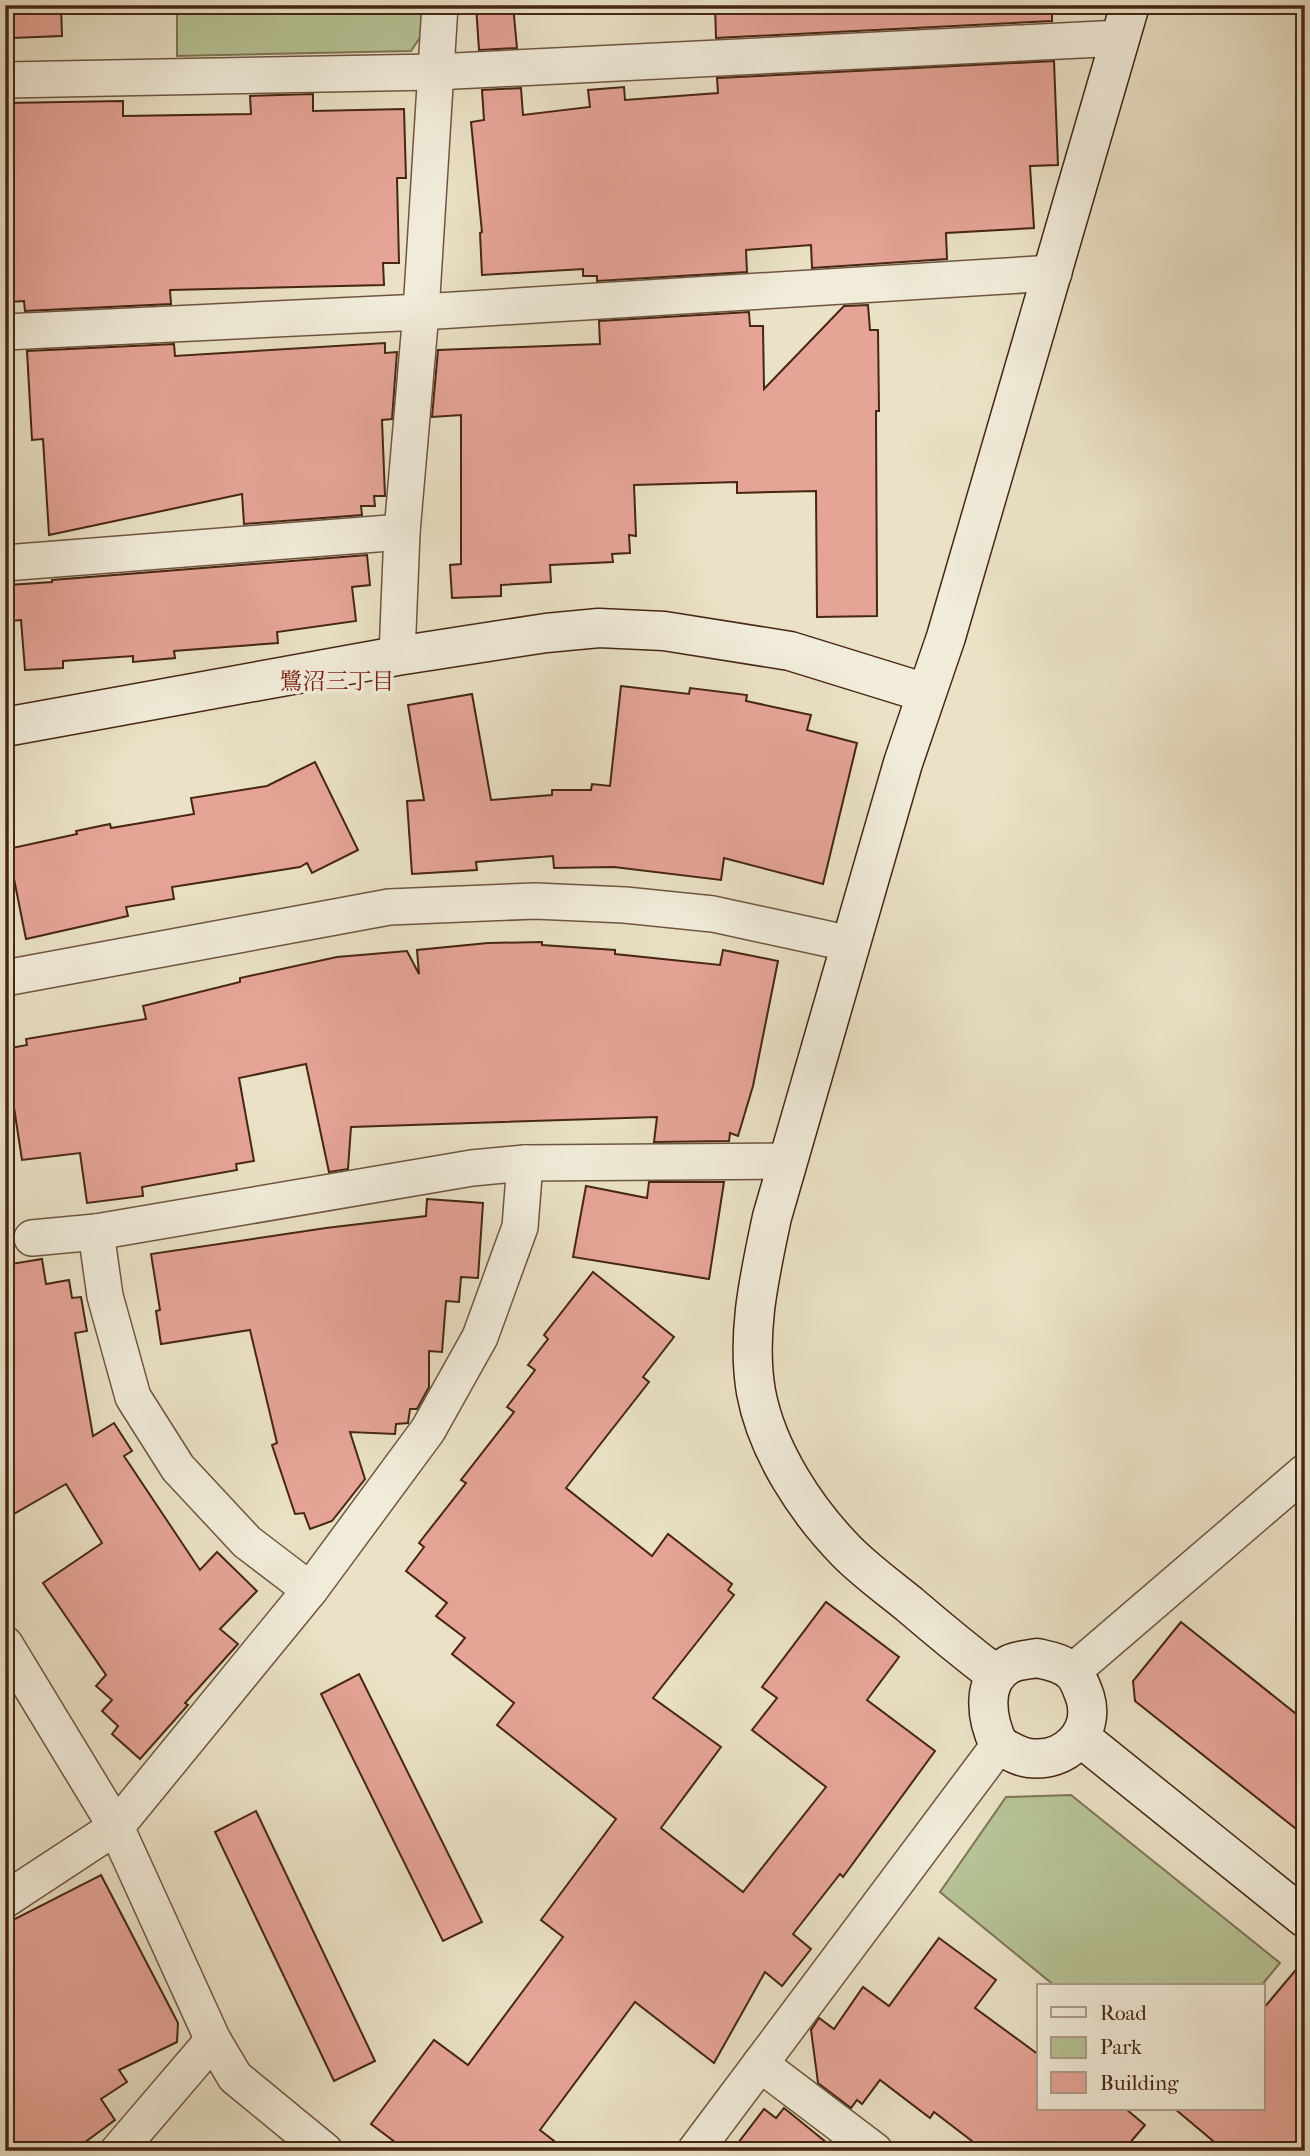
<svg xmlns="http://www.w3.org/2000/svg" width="1310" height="2156" font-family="'IM FELL French Canon','Noto Serif JP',serif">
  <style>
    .green { fill: #b6c396; stroke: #7e7455; stroke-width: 2 }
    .building { fill: #e6a497; stroke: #462614; stroke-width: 2 }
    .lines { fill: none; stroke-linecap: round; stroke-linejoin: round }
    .street-casing { stroke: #6f5540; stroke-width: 38 }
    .secondary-casing { stroke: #462614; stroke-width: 41 }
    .street { stroke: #f1ecda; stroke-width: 35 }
    .secondary { stroke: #f1ecda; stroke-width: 38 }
    .labels { text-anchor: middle; stroke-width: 7; stroke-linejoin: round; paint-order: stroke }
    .neighbourhood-label { font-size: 23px; fill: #7a1f14; stroke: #f1ecda }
  </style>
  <rect width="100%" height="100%" fill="#eae1c6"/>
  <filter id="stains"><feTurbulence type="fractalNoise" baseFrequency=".00286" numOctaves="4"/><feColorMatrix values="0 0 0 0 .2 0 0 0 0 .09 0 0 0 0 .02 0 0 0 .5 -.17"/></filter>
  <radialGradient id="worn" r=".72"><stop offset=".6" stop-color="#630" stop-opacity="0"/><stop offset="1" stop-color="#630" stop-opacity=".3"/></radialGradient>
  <!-- green -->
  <g class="green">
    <path d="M 177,5 L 428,5 L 427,27 L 411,51 L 177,56 Z"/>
    <path d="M 1071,1795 L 1280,1963 L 1261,1986 L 1055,1986 L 940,1892 L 1006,1797 Z"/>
  </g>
  <!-- building -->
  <g class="building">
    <path d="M 11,5 L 61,5 L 62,36 L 12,38 Z"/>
    <path d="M 476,5 L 513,5 L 517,48 L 479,50 Z"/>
    <path d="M 715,5 L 1052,5 L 1052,21 L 716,38 Z"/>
    <path d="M 1054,61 L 1058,165 L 1030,166 L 1034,228 L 946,233 L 947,259 L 812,268 L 811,245 L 746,250 L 747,272 L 597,281 L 597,276 L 583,276 L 583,269 L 482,275 L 480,233 L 482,232 L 471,122 L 484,120 L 482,90 L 521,88 L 523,115 L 590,107 L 588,90 L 624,87 L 625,100 L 718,93 L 717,78 Z"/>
    <path d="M 313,94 L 313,111 L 404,109 L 406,178 L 397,178 L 399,263 L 383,263 L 384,285 L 170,290 L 171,304 L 25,311 L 24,301 L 9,302 L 8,289 L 5,289 L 5,103 L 123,101 L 123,116 L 251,114 L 250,96 Z"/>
    <path d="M 868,305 L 870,330 L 878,330 L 879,411 L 876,411 L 877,616 L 817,617 L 816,491 L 737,493 L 737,482 L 634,485 L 636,536 L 629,535 L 630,553 L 612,554 L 613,562 L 550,565 L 551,582 L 501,585 L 501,596 L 452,598 L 450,565 L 461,564 L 461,415 L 432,417 L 438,350 L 600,344 L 599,321 L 749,312 L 750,326 L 763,326 L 764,389 L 844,306 Z"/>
    <path d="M 385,343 L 385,353 L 397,352 L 392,419 L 382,420 L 385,496 L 374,496 L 375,506 L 361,506 L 362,515 L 244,524 L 242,494 L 49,535 L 43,439 L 32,440 L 27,351 L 174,344 L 175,356 Z"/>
    <path d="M 367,555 L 370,585 L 352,587 L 356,621 L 277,632 L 278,643 L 174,651 L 175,658 L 133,662 L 133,656 L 63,661 L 63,668 L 25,670 L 21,620 L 11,621 L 9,585 L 52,582 L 52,580 Z"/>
    <path d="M 621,686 L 689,694 L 690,688 L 747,695 L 746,701 L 811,715 L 807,730 L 857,743 L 823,884 L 724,858 L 721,880 L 614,867 L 554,868 L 553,856 L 476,862 L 477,870 L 412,874 L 407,801 L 424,800 L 408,705 L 472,694 L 491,800 L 552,795 L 552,790 L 591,790 L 592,784 L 610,786 Z"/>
    <path d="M 315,762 L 358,850 L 312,873 L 307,863 L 300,867 L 172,887 L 174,899 L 126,907 L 128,916 L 26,939 L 8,849 L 77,834 L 76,831 L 110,824 L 111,828 L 194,814 L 191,798 L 267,786 Z"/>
    <path d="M 542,942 L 542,945 L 615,950 L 615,954 L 720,965 L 723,950 L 778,961 L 753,1086 L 738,1136 L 730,1133 L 729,1141 L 654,1142 L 657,1117 L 351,1127 L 348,1169 L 329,1172 L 306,1064 L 239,1078 L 254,1161 L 236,1164 L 237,1170 L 142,1187 L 143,1196 L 87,1203 L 80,1153 L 22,1160 L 5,1049 L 27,1045 L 26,1039 L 146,1019 L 143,1006 L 240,982 L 240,978 L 337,957 L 407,951 L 419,974 L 417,950 L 488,943 Z"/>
    <path d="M 649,1182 L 724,1182 L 709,1279 L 573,1257 L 586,1186 L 647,1198 Z"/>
    <path d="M 427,1199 L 483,1203 L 478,1278 L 461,1277 L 459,1302 L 446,1301 L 442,1352 L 429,1351 L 429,1387 L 417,1409 L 410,1409 L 408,1423 L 396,1424 L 395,1434 L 350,1432 L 365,1479 L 332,1521 L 310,1529 L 304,1513 L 295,1514 L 272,1445 L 277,1443 L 250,1330 L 161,1344 L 156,1311 L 160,1310 L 151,1254 L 326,1228 L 426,1216 Z"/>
    <path d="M 42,1259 L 46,1284 L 69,1280 L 72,1298 L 81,1297 L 87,1331 L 75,1333 L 93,1436 L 114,1423 L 132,1451 L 124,1456 L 200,1570 L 217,1552 L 257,1591 L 220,1629 L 238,1644 L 185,1703 L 188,1705 L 140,1759 L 112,1734 L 118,1726 L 102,1711 L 112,1700 L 96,1686 L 106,1675 L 43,1583 L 102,1543 L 66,1484 L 5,1519 L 5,1265 Z"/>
    <path d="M 593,1272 L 674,1337 L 643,1377 L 649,1382 L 566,1488 L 652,1556 L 668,1534 L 732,1584 L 728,1590 L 734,1595 L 653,1698 L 721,1747 L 661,1828 L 743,1892 L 826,1787 L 752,1730 L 777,1698 L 762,1687 L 826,1602 L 899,1657 L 867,1700 L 935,1751 L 843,1877 L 840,1874 L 793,1934 L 811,1949 L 782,1986 L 765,1972 L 714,2063 L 635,2002 L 540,2130 L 567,2151 L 407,2151 L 371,2124 L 434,2040 L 468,2065 L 563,1937 L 541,1920 L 616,1819 L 497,1725 L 514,1703 L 452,1654 L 465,1638 L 436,1616 L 447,1603 L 406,1571 L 424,1547 L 419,1543 L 466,1483 L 461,1480 L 514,1412 L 507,1407 L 535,1370 L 528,1365 L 548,1339 L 544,1335 Z"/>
    <path d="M 1181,1622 L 1305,1721 L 1305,1836 L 1135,1701 L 1133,1681 Z"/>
    <path d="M 359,1674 L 482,1922 L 443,1941 L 321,1694 Z"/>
    <path d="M 256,1811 L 375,2061 L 334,2081 L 215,1832 Z"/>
    <path d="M 101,1875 L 178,2023 L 177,2042 L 119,2070 L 127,2082 L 101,2099 L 115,2120 L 73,2151 L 5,2151 L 5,1924 Z"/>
    <path d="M 939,1938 L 996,1980 L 975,2008 L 1039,2055 L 1039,2109 L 1126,2109 L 1145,2125 L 1123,2151 L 985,2151 L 934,2112 L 930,2118 L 880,2080 L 862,2104 L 857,2100 L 851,2108 L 818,2083 L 811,2030 L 819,2018 L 834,2029 L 863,1987 L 889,2006 Z"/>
    <path d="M 1305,1959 L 1305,2151 L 1225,2151 L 1175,2109 L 1263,2109 L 1263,2009 Z"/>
    <path d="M 784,2108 L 837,2151 L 732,2151 L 764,2109 L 776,2118 Z"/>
  </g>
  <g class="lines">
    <!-- street casing -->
    <g class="street-casing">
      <g id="street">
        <path d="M 5,80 L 435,72 L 1121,38"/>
        <path d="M 5,332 L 421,312 L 1054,273"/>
        <path d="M 5,563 L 402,532"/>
        <path d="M 397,656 L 402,532 L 421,312 L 440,5"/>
        <path d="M 5,978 L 389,907 L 535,901 L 625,905 L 713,914 L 851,944"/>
        <path d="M 32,1238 L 96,1232"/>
        <path d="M 310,1590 L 247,1542 L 178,1468 L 133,1397 L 105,1296 L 96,1232 L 472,1168 L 525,1163 L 788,1161"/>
        <path d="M 5,1644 L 116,1827 L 213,2040 L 235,2077 L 325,2151"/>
        <path d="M 1072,1672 L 1305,1472"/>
        <path d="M 5,1900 L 116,1827 L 310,1590 L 428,1430 L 480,1337 L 520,1227 L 525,1163"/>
        <path d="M 760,2064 L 875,2151"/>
        <path d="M 118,2151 L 213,2040"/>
        <path d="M 695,2151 L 999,1745"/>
      </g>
    </g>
    <!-- secondary casing -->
    <g class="secondary-casing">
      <g id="secondary">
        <path d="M 5,727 L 397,656 L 546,633 L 599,628 L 664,631 L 790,651 L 926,693"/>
        <path d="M 1037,1658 C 1050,1661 1063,1663 1073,1673 C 1079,1679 1082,1689 1085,1697 C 1096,1733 1065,1763 1029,1758 C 1019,1757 1008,1750 999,1745 C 987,1721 979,1679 1010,1664 C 1018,1660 1028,1660 1037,1658 Z"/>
        <path d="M 996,1675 C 966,1652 937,1628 909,1604 C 888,1587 866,1571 847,1552 C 806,1510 767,1451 756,1392 C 746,1333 760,1274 772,1217 L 903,763 L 946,637 L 1130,5"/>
        <path d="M 1080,1737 L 1305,1918"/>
      </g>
    </g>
    <!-- street -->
    <use href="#street" class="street"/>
    <!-- secondary -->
    <use href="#secondary" class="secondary"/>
  </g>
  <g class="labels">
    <!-- neighbourhood labels -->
    <g class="neighbourhood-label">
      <text x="337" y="689">鷺沼三丁目</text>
    </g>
  </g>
  <!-- margin -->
  <rect width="1310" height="2156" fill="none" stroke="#eae1c6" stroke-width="28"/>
  <rect x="7" y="7" width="1296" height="2142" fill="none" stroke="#462614" stroke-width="3.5"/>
  <rect x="14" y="14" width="1282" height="2128" fill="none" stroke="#462614" stroke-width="2"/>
  <!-- legend -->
  <rect x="1037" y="1984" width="228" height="126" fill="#f1ecda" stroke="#ad9d8b" stroke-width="2"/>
  <rect x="1051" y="2007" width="35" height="10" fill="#f1ecda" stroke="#ad9d8b" stroke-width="2"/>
  <text x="1100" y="2020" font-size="21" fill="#462614">Road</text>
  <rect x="1051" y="2037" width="35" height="21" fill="#b6c396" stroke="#ad9d8b" stroke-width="2"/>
  <text x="1100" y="2054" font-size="21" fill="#462614">Park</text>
  <rect x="1051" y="2072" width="35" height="21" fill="#e6a497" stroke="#ad9d8b" stroke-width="2"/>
  <text x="1100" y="2090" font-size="21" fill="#462614">Building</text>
  <rect width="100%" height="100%" filter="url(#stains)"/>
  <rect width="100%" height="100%" fill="url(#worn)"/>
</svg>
